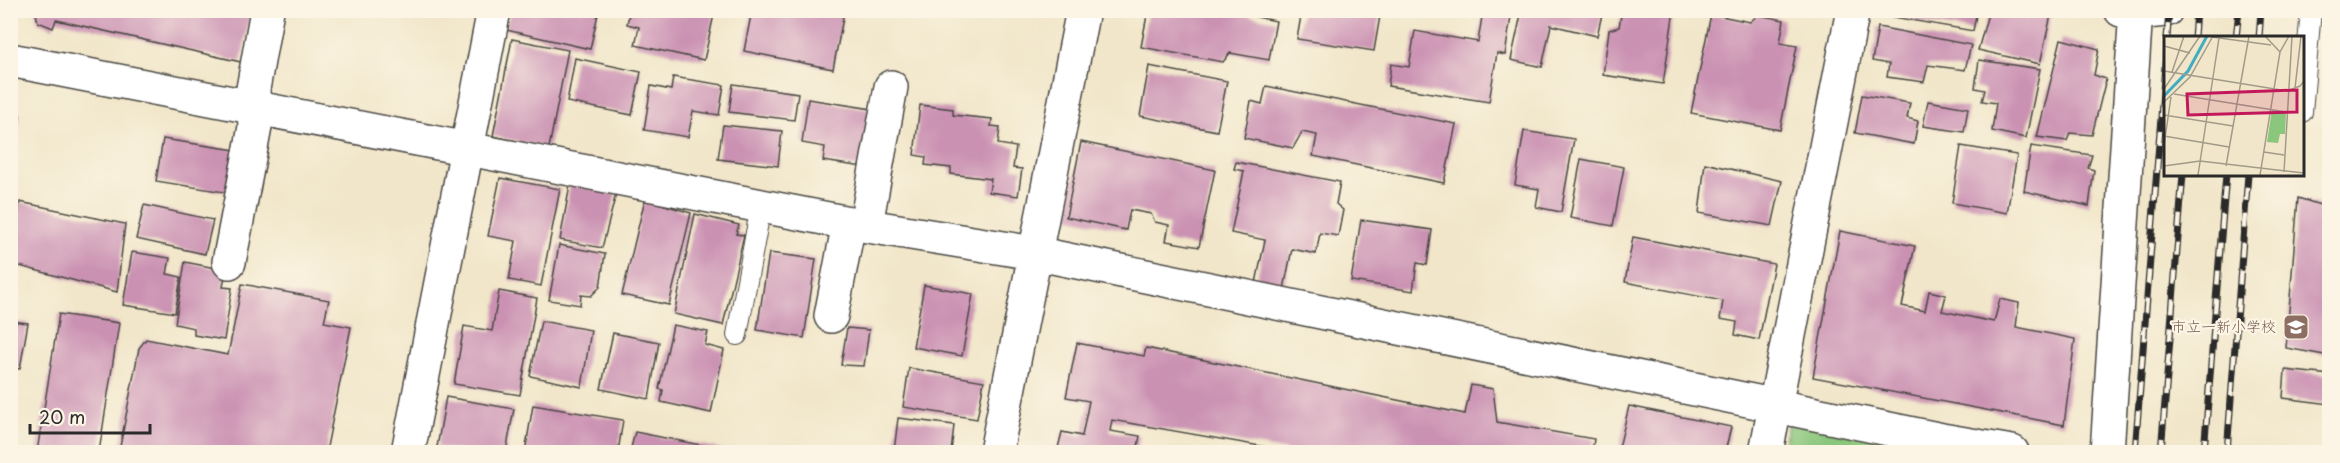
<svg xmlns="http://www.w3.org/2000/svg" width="2340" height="463" font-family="'Playpen Sans','Klee One',sans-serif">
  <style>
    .green { fill: #8ac67b; stroke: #5a7853; stroke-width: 1.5 }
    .building { fill: #ca91b2 }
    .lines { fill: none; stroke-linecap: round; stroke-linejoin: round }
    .lane-casing { stroke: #494743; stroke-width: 22 }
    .street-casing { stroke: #494743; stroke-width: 36 }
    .lane { stroke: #fff; stroke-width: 20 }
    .street { stroke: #fff; stroke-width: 33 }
    .rail-casing { stroke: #2b2b2b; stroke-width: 7 }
    .rail { stroke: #fcf5e5; stroke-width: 4.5; stroke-dasharray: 14; stroke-linecap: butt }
    .labels { text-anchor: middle; stroke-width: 4.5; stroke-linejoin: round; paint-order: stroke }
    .education-label { font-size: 15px; fill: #785e54; stroke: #fcf5e5; text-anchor: end }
    .inset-river { fill: none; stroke: #42acc1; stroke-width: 3 }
    .inset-road { fill: none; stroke: #a29b8a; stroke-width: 1.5 }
    .view { fill: #c2185b; fill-opacity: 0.15; stroke: #c2185b; stroke-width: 3 }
    .inset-edge { fill: none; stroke: #2b2b2b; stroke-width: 3 }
  </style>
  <rect width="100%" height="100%" fill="#fcf5e5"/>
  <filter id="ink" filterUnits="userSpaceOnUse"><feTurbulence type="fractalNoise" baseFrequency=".0167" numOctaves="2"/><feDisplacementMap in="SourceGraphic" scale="12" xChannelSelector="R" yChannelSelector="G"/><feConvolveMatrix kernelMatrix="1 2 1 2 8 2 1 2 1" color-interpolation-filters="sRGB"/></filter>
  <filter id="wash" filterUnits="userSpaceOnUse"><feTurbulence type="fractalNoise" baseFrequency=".008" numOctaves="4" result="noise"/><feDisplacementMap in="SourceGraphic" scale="24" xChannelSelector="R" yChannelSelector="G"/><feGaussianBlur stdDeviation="1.35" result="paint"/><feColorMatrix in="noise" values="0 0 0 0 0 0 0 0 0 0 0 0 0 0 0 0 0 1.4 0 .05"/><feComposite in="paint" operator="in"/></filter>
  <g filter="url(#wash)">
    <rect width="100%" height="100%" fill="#f1e6c9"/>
    <!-- green -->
    <path class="green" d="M 1789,418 L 1963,452 L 1783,452 Z"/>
    <g id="blocks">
      <!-- building -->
      <g class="building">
        <path d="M 35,10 L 251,10 L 241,62 L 56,20 L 53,28 L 38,22 Z"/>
        <path d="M 510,10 L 599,10 L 590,49 L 506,30 Z"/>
        <path d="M 630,10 L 715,10 L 704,60 L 635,45 L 639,27 L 627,24 Z"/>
        <path d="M 752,10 L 839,10 L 843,18 L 833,69 L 744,51 Z"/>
        <path d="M 1148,10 L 1223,10 L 1276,21 L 1269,60 L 1230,53 L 1223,62 L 1141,47 Z"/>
        <path d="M 1302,10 L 1381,10 L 1374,51 L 1297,39 Z"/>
        <path d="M 1483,10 L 1512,10 L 1505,55 L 1497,53 L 1489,102 L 1388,86 L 1391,64 L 1409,67 L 1415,31 L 1478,42 Z"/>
        <path d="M 1522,10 L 1603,10 L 1597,36 L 1551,25 L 1542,67 L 1511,60 Z"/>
        <path d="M 1622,10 L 1674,10 L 1663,84 L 1603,75 L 1609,30 L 1619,27 Z"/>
        <path d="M 1877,10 L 1977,10 L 1973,31 L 1876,14 Z"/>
        <path d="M 1989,10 L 2026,10 L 2051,15 L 2040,64 L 1978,50 Z"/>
        <path d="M 1711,14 L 1750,22 L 1758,15 L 1784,20 L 1780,43 L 1797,46 L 1780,130 L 1691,113 Z"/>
        <path d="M 1878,27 L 1971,45 L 1965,70 L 1928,65 L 1924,82 L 1887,77 L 1889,64 L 1872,61 Z"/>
        <path d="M 512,39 L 568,50 L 549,148 L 493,136 Z"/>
        <path d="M 2061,39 L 2099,49 L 2094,75 L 2106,79 L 2092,135 L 2070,133 L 2067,141 L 2037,137 Z"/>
        <path d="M 575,58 L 641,72 L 632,115 L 567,102 Z"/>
        <path d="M 1979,60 L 2040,69 L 2026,138 L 1992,131 L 1996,103 L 1982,101 L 1985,90 L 1975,88 Z"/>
        <path d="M 1149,66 L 1227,81 L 1217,131 L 1140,116 Z"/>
        <path d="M 673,77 L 724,85 L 719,115 L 693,111 L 688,137 L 644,130 L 651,86 L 671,90 Z"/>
        <path d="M 733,84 L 798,93 L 794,120 L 729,112 Z"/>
        <path d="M 1266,86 L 1456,124 L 1444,183 L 1313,156 L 1317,135 L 1302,132 L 1293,148 L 1244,138 L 1251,101 L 1262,104 Z"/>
        <path d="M 1862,95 L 1910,103 L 1907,118 L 1918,121 L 1914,144 L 1855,133 Z"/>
        <path d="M 808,99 L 872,109 L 863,167 L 823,161 L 825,147 L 802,143 Z"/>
        <path d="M 1928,101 L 1968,108 L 1964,132 L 1923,126 Z"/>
        <path d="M 920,105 L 953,109 L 953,115 L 992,119 L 991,126 L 1000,127 L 998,144 L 1016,147 L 1013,168 L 1022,169 L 1018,196 L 989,192 L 991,179 L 951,174 L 951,168 L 925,165 L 926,157 L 914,155 Z"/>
        <path d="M 10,113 L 20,115 L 12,163 L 10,163 Z"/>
        <path d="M 723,125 L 782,131 L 778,166 L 718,159 Z"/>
        <path d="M 1524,131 L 1574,139 L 1561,212 L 1536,207 L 1539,189 L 1515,185 Z"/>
        <path d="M 163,139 L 235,150 L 230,193 L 156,181 Z"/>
        <path d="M 1081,142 L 1215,170 L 1199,247 L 1166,241 L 1169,225 L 1155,222 L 1151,214 L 1130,210 L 1126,230 L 1066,217 Z"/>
        <path d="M 1961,146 L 2017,155 L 2007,213 L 1952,203 Z"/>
        <path d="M 2031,146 L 2092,155 L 2088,168 L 2094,170 L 2089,206 L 2024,191 Z"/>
        <path d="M 1581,159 L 1624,167 L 1613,226 L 1570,218 Z"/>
        <path d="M 1236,162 L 1340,182 L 1336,204 L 1343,210 L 1338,236 L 1320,233 L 1316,254 L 1292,249 L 1284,289 L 1256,283 L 1265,240 L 1231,233 L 1244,171 L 1234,169 Z"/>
        <path d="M 1705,163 L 1782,181 L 1772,226 L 1699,213 Z"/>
        <path d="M 500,178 L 560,189 L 541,286 L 509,280 L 516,241 L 488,236 Z"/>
        <path d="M 570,185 L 616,194 L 602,248 L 560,240 Z"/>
        <path d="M 2298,198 L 2330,208 L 2330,356 L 2286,348 Z"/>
        <path d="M 645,199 L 691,213 L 669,305 L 622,295 Z"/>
        <path d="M 20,202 L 125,224 L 117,292 L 12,264 Z"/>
        <path d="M 144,205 L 213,220 L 205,254 L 136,239 Z"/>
        <path d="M 695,214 L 739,225 L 736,234 L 744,235 L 723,325 L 674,314 Z"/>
        <path d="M 1361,220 L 1432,230 L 1427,265 L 1417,263 L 1413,291 L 1351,281 Z"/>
        <path d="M 1840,231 L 1915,246 L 1902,306 L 1925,311 L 1929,291 L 1946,295 L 1942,311 L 1994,322 L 2000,299 L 2019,303 L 2016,327 L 2075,339 L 2064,425 L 1813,377 Z"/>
        <path d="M 1633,237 L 1774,264 L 1759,340 L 1735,335 L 1737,322 L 1720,319 L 1723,301 L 1625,282 Z"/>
        <path d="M 559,245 L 605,254 L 600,287 L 591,296 L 581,295 L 580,305 L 549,300 Z"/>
        <path d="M 132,252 L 170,258 L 167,274 L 181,277 L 175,313 L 123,305 Z"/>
        <path d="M 769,253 L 816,259 L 804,338 L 757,330 Z"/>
        <path d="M 185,262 L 226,270 L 223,287 L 232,288 L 224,340 L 194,335 L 194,328 L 175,324 Z"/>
        <path d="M 242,284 L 329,300 L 324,322 L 351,327 L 326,452 L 119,452 L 139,348 L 146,339 L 228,355 Z"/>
        <path d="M 924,285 L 973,294 L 962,356 L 913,347 Z"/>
        <path d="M 499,291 L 537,298 L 520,395 L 454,384 L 464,326 L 492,331 Z"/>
        <path d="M 59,314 L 119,323 L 99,452 L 37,452 Z"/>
        <path d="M 10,321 L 28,323 L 20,369 L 10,368 Z"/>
        <path d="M 541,321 L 591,330 L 582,387 L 530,376 Z"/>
        <path d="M 673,325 L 708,332 L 705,345 L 724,350 L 711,413 L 661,402 L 663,390 L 659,389 Z"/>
        <path d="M 847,328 L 869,330 L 864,366 L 841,365 Z"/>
        <path d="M 613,333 L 659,342 L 649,399 L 601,389 Z"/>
        <path d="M 1077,343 L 1144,356 L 1146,348 L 1465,414 L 1471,385 L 1493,389 L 1497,422 L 1594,439 L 1592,452 L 1294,452 L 1112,420 L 1110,431 L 1140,436 L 1137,452 L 1057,452 L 1062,432 L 1082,436 L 1089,401 L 1066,397 Z"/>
        <path d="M 909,368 L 984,381 L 977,419 L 903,407 Z"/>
        <path d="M 2285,370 L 2330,375 L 2330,404 L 2283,398 Z"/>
        <path d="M 446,397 L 514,409 L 506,452 L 466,452 L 437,447 Z"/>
        <path d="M 533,405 L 623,420 L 618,452 L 525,452 Z"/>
        <path d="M 1629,406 L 1731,427 L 1725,452 L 1618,452 Z"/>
        <path d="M 898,418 L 954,425 L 951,452 L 894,452 Z"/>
        <path d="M 635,432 L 731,451 L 731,452 L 630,452 Z"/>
      </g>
    </g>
  </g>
  <g filter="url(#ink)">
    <use href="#blocks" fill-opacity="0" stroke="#494743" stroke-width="1.5"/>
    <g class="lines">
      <!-- lane casing -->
      <g class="lane-casing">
        <g id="lane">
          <path d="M 2302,112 L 2311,10"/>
          <path d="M 737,335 L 761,206"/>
        </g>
      </g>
      <!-- street casing -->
      <g class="street-casing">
        <g id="street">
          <path d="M 2121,10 L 2136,13 L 2166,10"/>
          <path d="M 10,60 L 849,223 L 1034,253 L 1942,440 L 2012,452"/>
          <path d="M 866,224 L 891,87"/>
          <path d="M 229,262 L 255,127 L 253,89 L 267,10"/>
          <path d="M 831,316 L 849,223"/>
          <path d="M 408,452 L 494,10"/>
          <path d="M 996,452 L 1083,10"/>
          <path d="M 1766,452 L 1853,10"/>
          <path d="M 2107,452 L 2136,10"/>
        </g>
      </g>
      <!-- lane -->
      <use href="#lane" class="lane"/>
      <!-- street -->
      <use href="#street" class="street"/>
      <!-- rail casing -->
      <g class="rail-casing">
        <g id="rail">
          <path d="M 2167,38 L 2169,10"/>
          <path d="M 2194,38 L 2196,10"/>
          <path d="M 2236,38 L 2239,10"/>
          <path d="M 2259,38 L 2261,10"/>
          <path d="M 2135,452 L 2166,53"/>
          <path d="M 2161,452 L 2183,174"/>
          <path d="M 2204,452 L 2226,174"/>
          <path d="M 2227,452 L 2248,174"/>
        </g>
      </g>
      <!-- rail -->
      <use href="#rail" class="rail"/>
    </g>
  </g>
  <!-- icons -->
  <defs>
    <g id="school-square" transform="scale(1.35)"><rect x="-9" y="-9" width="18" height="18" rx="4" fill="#8d6e63" stroke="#fcf5e5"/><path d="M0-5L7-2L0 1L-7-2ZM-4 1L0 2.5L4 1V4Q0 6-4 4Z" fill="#fff"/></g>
  </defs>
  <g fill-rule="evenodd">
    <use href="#school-square" x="2296" y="327"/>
  </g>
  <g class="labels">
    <!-- education labels -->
    <g class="education-label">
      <text x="2276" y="332">市立一新小学校</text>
    </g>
  </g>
  <!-- overview -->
  <g transform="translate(2164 36)">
    <rect width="140" height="140" fill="#f1e6c9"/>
    <path d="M 108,74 L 122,77 L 121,98 L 116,98 L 114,107 L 103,106 Z" fill="#8ac67b"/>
    <path class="inset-river" d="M 0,60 L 24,35 L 43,0"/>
    <path class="inset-road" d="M 101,0 L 116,16M 48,1 L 107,9M 0,10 L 26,17M 0,35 L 123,55 L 136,50 L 140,45M 8,36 L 20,0M 131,52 L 137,0M 0,53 L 36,0M 10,58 L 122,76M 0,66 L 26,41 L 49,0M 0,79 L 69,90M 0,100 L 65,111M 0,109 L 7,61M 100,116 L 120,119M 0,130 L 36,125 L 140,137M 62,130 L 85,0M 120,136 L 128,0M 34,139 L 55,2M 96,139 L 116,16 L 125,0"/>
    <path class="view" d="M 133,54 L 133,76 L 24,79 L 23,58 Z"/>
    <rect width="140" height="140" class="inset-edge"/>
  </g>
  <!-- margin -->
  <rect width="2340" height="463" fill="none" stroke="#fcf5e5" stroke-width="36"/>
  <!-- scale -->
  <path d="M30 424v9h120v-9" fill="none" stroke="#2b2b2b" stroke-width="3"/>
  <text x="39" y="424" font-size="18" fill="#2b2b2b" stroke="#fcf5e5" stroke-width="4.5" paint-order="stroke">20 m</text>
</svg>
